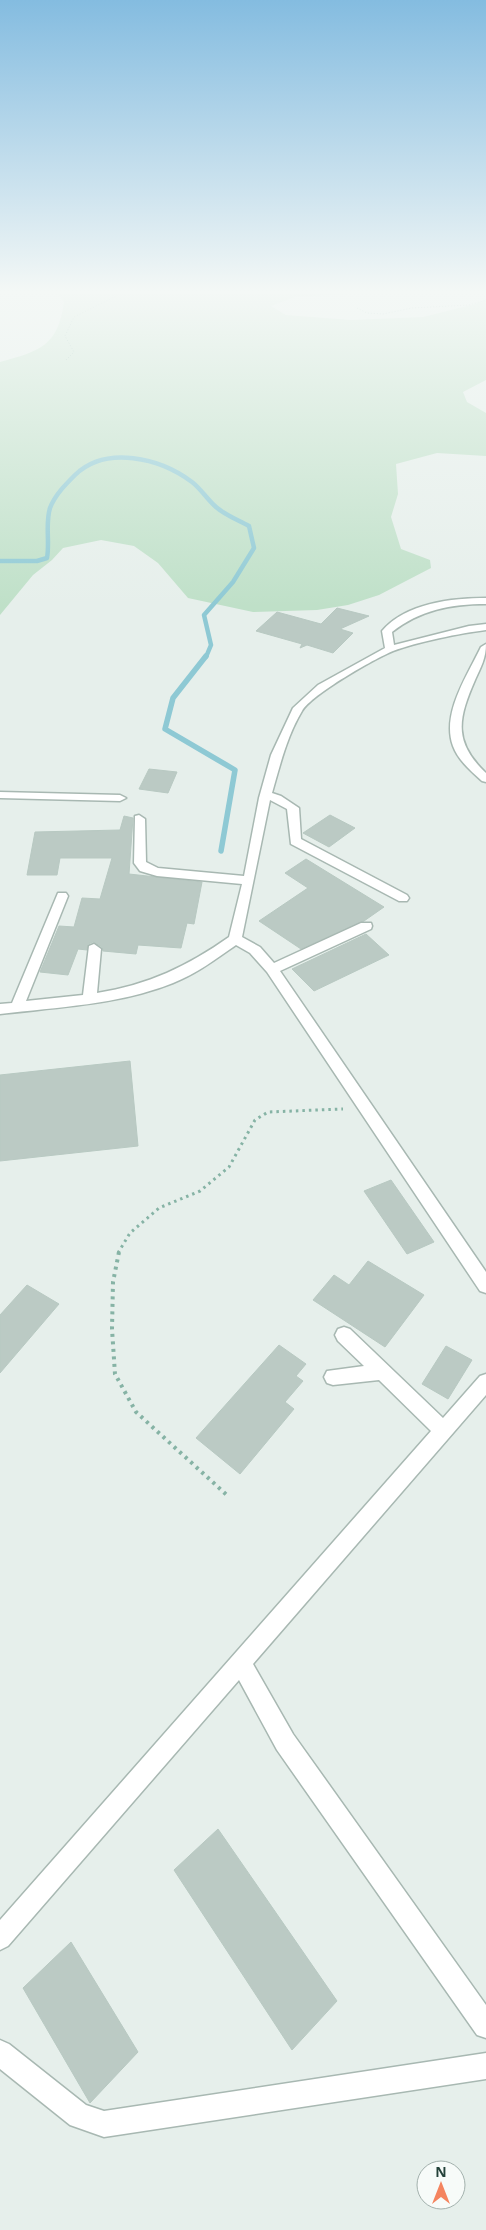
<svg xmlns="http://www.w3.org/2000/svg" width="486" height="2230" font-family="'Open Sans',sans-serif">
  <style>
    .green { fill: #bfe0c8 }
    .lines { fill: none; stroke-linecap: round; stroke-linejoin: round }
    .stream-far1 { stroke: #8ec9d4; stroke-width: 4.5 }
    .stream { stroke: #8ec9d4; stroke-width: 5.5 }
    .building { fill: #bbcac4; stroke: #b8c9c2 }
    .minor-casing { stroke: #a8b8b2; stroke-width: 3 }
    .path-far2 { stroke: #86b3a5; stroke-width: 1; stroke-dasharray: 1 2; stroke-linecap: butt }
    .path-far1 { stroke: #86b3a5; stroke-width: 3; stroke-dasharray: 2.5 4; stroke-linecap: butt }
    .path { stroke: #86b3a5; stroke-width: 4; stroke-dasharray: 3 4.5; stroke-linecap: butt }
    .minor { fill: #fff; fill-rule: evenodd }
  </style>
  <rect width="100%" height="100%" fill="#e6efeb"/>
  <!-- green -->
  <path class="green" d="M 58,294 L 348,294 L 295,297 L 271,306 L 286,315 L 351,320 L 423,317 L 475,304 L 486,299 L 486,380 L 463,392 L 467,402 L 486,413 L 486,456 L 437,453 L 396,464 L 398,494 L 391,517 L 401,549 L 430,560 L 431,568 L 379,595 L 348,605 L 317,610 L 253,612 L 188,598 L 158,563 L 134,546 L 101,540 L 63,548 L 52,560 L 33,575 L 0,615 L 0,362 C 40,351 58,346 64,302 Z"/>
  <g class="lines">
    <!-- stream-far1 -->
    <path class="stream-far1" d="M 0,561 L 37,561 L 47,558 C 50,542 45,524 50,508 C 55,495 65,485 75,475 C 106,445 160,458 192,482 C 201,489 207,499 216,507 C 225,515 238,520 249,526 L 254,548 L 233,582 L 204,615 L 211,645 L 206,657"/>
    <!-- stream -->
    <path class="stream" d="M 206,656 L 173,698 L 165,729 L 235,770 L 221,851"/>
  </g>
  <!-- building -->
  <g class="building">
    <path d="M 337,608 L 369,616 L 340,629 L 353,633 L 333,653 L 307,645 L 300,648 L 302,644 L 256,631 L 277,612 L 321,624 Z"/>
    <path d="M 149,769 L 177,772 L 168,793 L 139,789 Z"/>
    <path d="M 330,815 L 355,828 L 329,847 L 303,833 Z"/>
    <path d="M 124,816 L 133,818 L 129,874 L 202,882 L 194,924 L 187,923 L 181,948 L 138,945 L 136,954 L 103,951 L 102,947 L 93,942 L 88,944 L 87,950 L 78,949 L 68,975 L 40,972 L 59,926 L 74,927 L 82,898 L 100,899 L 112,858 L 60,858 L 57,875 L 27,875 L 35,832 L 120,830 Z"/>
    <path d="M 306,859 L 384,907 L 364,921 L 301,949 L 259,921 L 308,888 L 285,873 Z"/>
    <path d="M 366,934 L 389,955 L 314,991 L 292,969 Z"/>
    <path d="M 130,1061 L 138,1146 L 0,1161 L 0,1075 Z"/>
    <path d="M 391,1180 L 434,1242 L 407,1254 L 364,1191 Z"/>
    <path d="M 368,1261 L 424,1295 L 385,1347 L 313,1300 L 334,1275 L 349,1285 Z"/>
    <path d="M 27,1285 L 59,1304 L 0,1373 L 0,1315 Z"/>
    <path d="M 279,1345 L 306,1364 L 296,1376 L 303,1381 L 285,1402 L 294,1409 L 240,1474 L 196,1438 Z"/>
    <path d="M 446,1346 L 472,1360 L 448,1399 L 422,1384 Z"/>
    <path d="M 218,1829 L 337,2001 L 292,2050 L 174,1870 Z"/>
    <path d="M 71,1942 L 138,2052 L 90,2103 L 23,1988 Z"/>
  </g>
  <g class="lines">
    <!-- minor casing -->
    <g class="minor-casing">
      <g id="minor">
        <path d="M 486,598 L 486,604 C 451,604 420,610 392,632 L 394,645 L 469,626 L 486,624 L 486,630 C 461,633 417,642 393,651 C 374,659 312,694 302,711 C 287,736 280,765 272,793 L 281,796 L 299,808 L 301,839 L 407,895 L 409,898 L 407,901 L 399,901 L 291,844 L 287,809 L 270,800 L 242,937 L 260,947 L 274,963 L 361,923 L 371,923 L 372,926 L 371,929 L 280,971 L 486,1272 L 486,1293 L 480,1291 L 267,972 L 250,953 L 236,945 C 216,959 196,974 173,983 C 118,1005 58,1007 0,1014 L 0,1004 L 12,1003 L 58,893 L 66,893 L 68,896 L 26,1001 L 83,995 L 89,946 L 94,944 L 101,949 L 97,993 C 148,985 188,966 229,937 L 242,884 L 157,876 L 140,871 L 134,863 L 135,816 L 139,815 L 145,819 L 146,862 L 158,868 L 244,876 L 259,798 L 271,755 L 293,708 L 318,685 L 385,648 L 382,631 C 406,603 452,598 486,598 Z"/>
        <path d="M 486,644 C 486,658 481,667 475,680 C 458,719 453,742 486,773 L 486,782 L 482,781 C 471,771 458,760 453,746 C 441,714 468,674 481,647 Z"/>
        <path d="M 0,792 L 120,795 L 126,798 L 120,801 L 0,798 Z"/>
        <path d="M 344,1327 L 350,1329 L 443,1418 L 480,1376 L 486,1374 L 486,1395 L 253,1664 L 293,1734 L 486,2005 L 486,2038 L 477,2035 L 277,1750 L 239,1680 L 8,1946 L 0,1950 L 0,1920 L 431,1431 L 379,1380 L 333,1385 L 327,1383 L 324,1377 L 327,1371 L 364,1366 L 338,1341 L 335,1335 L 338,1329 Z"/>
        <path d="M 0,2040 L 9,2044 L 86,2105 L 104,2111 L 486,2053 L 486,2079 L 104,2137 L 70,2125 L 0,2069 Z"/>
      </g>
    </g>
    <!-- path-far2 -->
    <g class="path-far2">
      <path d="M 357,308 L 367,313 L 383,314 L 412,308 L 469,305 L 486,300"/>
      <path d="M 66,360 L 74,352 L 65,336 L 74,317 L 120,294"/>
    </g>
    <!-- path-far1 -->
    <path class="path-far1" d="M 118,1253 L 130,1233 L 159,1208 L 200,1191 L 229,1167 L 255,1120 L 268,1112 L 343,1109"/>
    <!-- path -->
    <path class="path" d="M 119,1252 L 113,1282 L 112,1329 L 115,1374 L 136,1412 L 229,1497"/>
    <!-- minor -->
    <use href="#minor" class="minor"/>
  </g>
  <!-- sky -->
  <linearGradient id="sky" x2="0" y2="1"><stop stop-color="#84bce0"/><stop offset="0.48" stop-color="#f4f8f6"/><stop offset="1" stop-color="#f4f8f6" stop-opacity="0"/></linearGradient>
  <rect width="486" height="607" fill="url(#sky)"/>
  <!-- north arrow -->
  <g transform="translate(441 2185)"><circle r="24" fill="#f7fbf9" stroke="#a3b1ad"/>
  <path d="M0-4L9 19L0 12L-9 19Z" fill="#f4845f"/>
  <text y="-8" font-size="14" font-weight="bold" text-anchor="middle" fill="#24423a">N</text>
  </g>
</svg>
